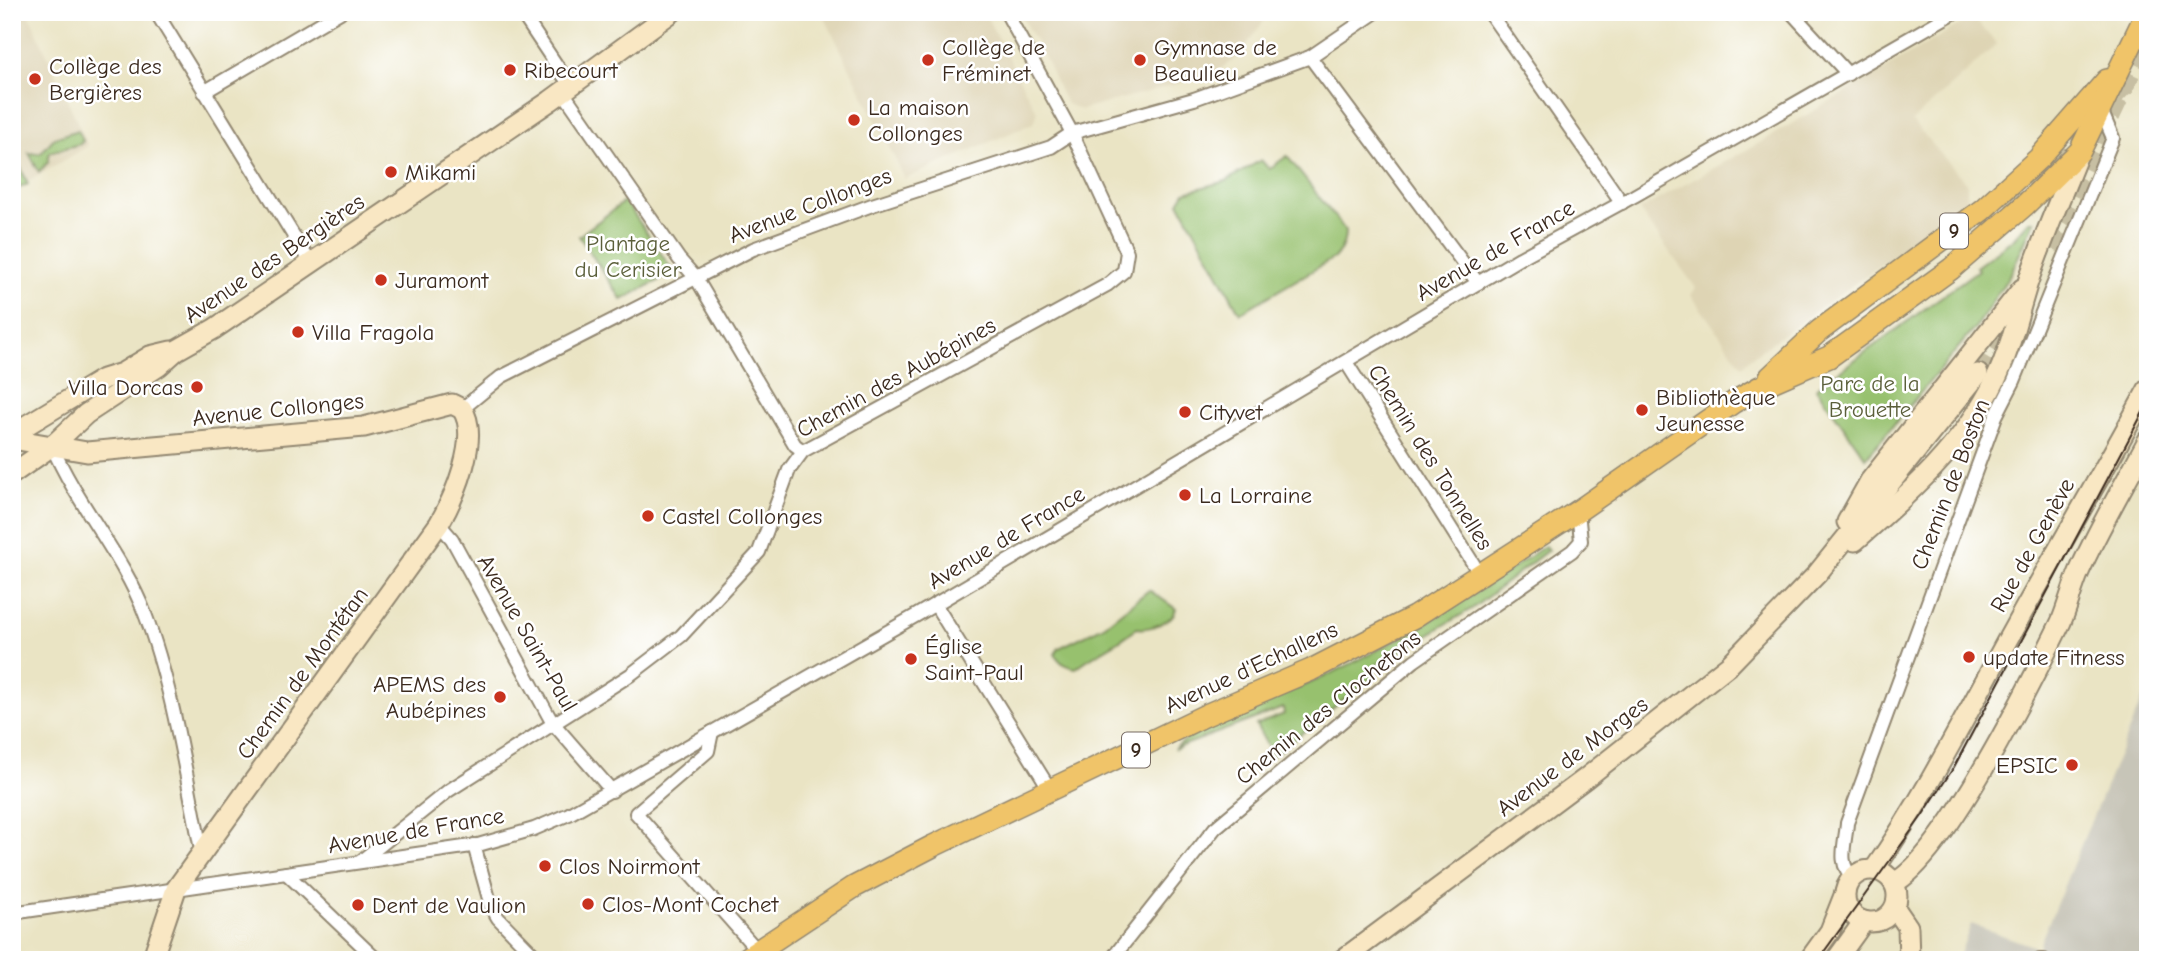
<svg xmlns="http://www.w3.org/2000/svg" width="2160" height="972" font-family="'Comic Neue',sans-serif">
  <style>
    .built { fill: #ded4b4 }
    .industrial { fill: #c7c5b8 }
    .green { fill: #97c16e; stroke: #697646; stroke-width: 2 }
    .lines { fill: none; stroke-linecap: round; stroke-linejoin: round }
    .secondary-tunnel { stroke: #c7bfa3; stroke-width: 19; stroke-dasharray: 19 10; stroke-linecap: butt }
    .primary-tunnel { stroke: #c7bfa3; stroke-width: 21; stroke-dasharray: 21 10; stroke-linecap: butt }
    .street-casing { stroke: #928771; stroke-width: 16 }
    .secondary-casing { stroke: #928771; stroke-width: 23 }
    .primary-casing { stroke: #928771; stroke-width: 24 }
    .street { stroke: #fff; stroke-width: 12 }
    .secondary { stroke: #f9e7c3; stroke-width: 19 }
    .primary { stroke: #f0c469; stroke-width: 21 }
    .tram { stroke: #3b2a1e; stroke-width: 2 }
    .poi-dot { fill: #c8321e; stroke: #fff; stroke-width: 2.5 }
    .labels { text-anchor: middle; stroke-width: 5; stroke-linejoin: round; paint-order: stroke }
    .shield { fill: #fff; stroke: #766a62; stroke-width: 2 }
    .shield-label { font-size: 21px; font-weight: bold; fill: #3b2a1e }
    .poi-label { font-size: 23px; fill: #3b2a1e; stroke: #fff; text-anchor: start }
    .street-label { font-size: 23px; fill: #3b2a1e; stroke: #fff }
    .park-label { font-size: 23px; fill: #5b5f3a; stroke: #fff }
  </style>
  <rect width="100%" height="100%" fill="#fff"/>
  <filter id="ink" filterUnits="userSpaceOnUse"><feTurbulence type="fractalNoise" baseFrequency=".0143" numOctaves="2"/><feDisplacementMap in="SourceGraphic" scale="14" xChannelSelector="R" yChannelSelector="G"/><feConvolveMatrix kernelMatrix="1 2 1 2 8 2 1 2 1" color-interpolation-filters="sRGB"/></filter>
  <filter id="wash" filterUnits="userSpaceOnUse"><feTurbulence type="fractalNoise" baseFrequency=".00686" numOctaves="4" result="noise"/><feDisplacementMap in="SourceGraphic" scale="28" xChannelSelector="R" yChannelSelector="G"/><feGaussianBlur stdDeviation="1.57" result="paint"/><feColorMatrix in="noise" values="0 0 0 0 0 0 0 0 0 0 0 0 0 0 0 0 0 1.4 0 .05"/><feComposite in="paint" operator="in"/></filter>
  <g filter="url(#wash)">
    <rect width="100%" height="100%" fill="#eae4c4"/>
    <!-- built -->
    <g class="built">
      <path d="M 12,12 L 28,12 L 88,146 L 12,191 Z"/>
      <path d="M 831,12 L 984,12 L 1037,112 L 1036,118 L 1033,123 L 905,179 L 824,16 Z"/>
      <path d="M 1019,12 L 1270,12 L 1238,57 L 1213,74 L 1081,110 L 1067,104 L 1062,96 L 1047,62 Z"/>
      <path d="M 1967,20 L 1975,20 L 1997,44 L 1912,121 L 1967,184 L 1967,204 L 1750,358 L 1742,366 L 1691,295 L 1696,288 L 1639,210 L 1761,142 Z"/>
    </g>
    <!-- industrial -->
    <path class="industrial" d="M 2143,697 L 2148,699 L 2148,960 L 1958,960 L 1971,924 L 2038,948 Z"/>
    <!-- green -->
    <g class="green">
      <path d="M 78,130 L 83,141 L 80,144 L 50,152 L 48,162 L 39,172 L 29,153 L 40,154 L 54,138 Z"/>
      <path d="M 12,149 L 28,184 L 12,191 Z"/>
      <path d="M 1287,156 L 1345,230 C 1345,243 1342,249 1334,258 L 1240,313 L 1179,202 L 1185,192 L 1226,181 L 1261,160 L 1269,169 Z"/>
      <path d="M 625,201 L 671,268 L 669,275 L 622,300 L 579,236 Z"/>
      <path d="M 2029,221 L 2034,221 L 2012,271 L 1979,323 L 1866,458 L 1816,388 L 1978,270 L 1976,267 L 2013,239 Z"/>
      <path d="M 1545,546 L 1548,550 L 1473,608 L 1372,668 L 1375,675 L 1273,756 L 1256,725 L 1284,714 L 1283,708 L 1174,749 C 1206,721 1286,695 1328,675 C 1404,639 1476,594 1545,546 Z"/>
      <path d="M 1149,590 L 1176,609 C 1173,622 1149,630 1136,628 C 1118,645 1095,652 1076,668 C 1066,666 1060,663 1055,654 L 1059,648 L 1104,626 Z"/>
    </g>
  </g>
  <g filter="url(#ink)">
    <g class="lines">
      <!-- secondary-tunnel -->
      <g class="secondary-tunnel">
        <path d="M 2049,248 L 2148,37"/>
        <path d="M 1978,374 L 2016,308"/>
      </g>
      <!-- primary-tunnel -->
      <path class="primary-tunnel" d="M 1983,227 L 2040,175 L 2129,79"/>
      <!-- street casing -->
      <g class="street-casing">
        <g id="street">
          <path d="M 156,12 L 311,264"/>
          <path d="M 521,12 L 571,87"/>
          <path d="M 1489,12 L 1622,203"/>
          <path d="M 1791,12 L 1848,74"/>
          <path d="M 1310,57 L 1478,283"/>
          <path d="M 204,92 L 340,12"/>
          <path d="M 563,92 L 679,259 L 696,278 L 795,445 L 803,451"/>
          <path d="M 1346,362 L 1481,576"/>
          <path d="M 462,409 L 501,377 L 753,249 L 872,205 L 1051,147 L 1072,133 L 1194,99 L 1310,57 L 1376,12"/>
          <path d="M 52,446 C 77,505 122,554 145,614 C 173,687 186,777 202,854"/>
          <path d="M 439,524 L 452,539 L 552,722 L 612,791"/>
          <path d="M 935,604 L 1051,791"/>
          <path d="M 712,732 L 708,751 L 636,813 L 757,950"/>
          <path d="M 474,845 L 491,906 L 498,918 L 539,960"/>
          <path d="M 361,861 L 448,791 L 630,675 L 681,636 L 759,552 L 789,470 L 803,451 L 1107,285 L 1124,271 L 1127,252 L 1072,133 L 1006,12"/>
          <path d="M 286,873 L 377,960"/>
          <path d="M 1854,877 C 1836,866 1846,841 1847,823 L 1996,416 L 2014,381 L 2113,138 L 2101,110"/>
          <path d="M 12,913 L 478,845 L 534,829 L 569,814 L 917,615 L 1520,258 L 1634,196 L 1955,12"/>
          <path d="M 1111,960 L 1215,828 L 1414,661 L 1572,551 L 1581,541 L 1578,511"/>
          <path d="M 2040,960 L 2044,960"/>
          <path d="M 2142,960 L 2148,944"/>
        </g>
      </g>
      <!-- secondary casing -->
      <g class="secondary-casing">
        <g id="secondary">
          <path d="M 12,434 L 103,379 L 122,373 L 150,356 L 171,351"/>
          <path d="M 12,439 L 87,452 L 364,427 L 452,404 L 462,409 C 481,437 454,498 439,524 L 176,889 L 152,960"/>
          <path d="M 12,474 L 52,446 L 86,414 L 159,366 L 177,350 L 214,329 L 550,101 L 672,12"/>
          <path d="M 1847,522 L 1870,481 L 2022,289"/>
          <path d="M 1855,541 C 1908,495 1964,445 1995,381 C 2011,348 2018,313 2029,279 C 2043,237 2062,195 2078,154"/>
          <path d="M 1874,870 C 1928,792 1969,709 2015,626 C 2059,547 2105,469 2148,389"/>
          <circle cx="1871" cy="896" r="26"/>
          <path d="M 1894,883 C 1945,856 2033,679 2061,622 C 2068,606 2072,588 2079,572 C 2099,527 2125,484 2148,440"/>
          <path d="M 1895,908 L 1908,927 L 1909,960"/>
          <path d="M 1342,960 L 1586,778 L 1730,664 L 1817,574 L 1978,374"/>
          <path d="M 1809,960 L 1830,931 L 1845,893"/>
          <path d="M 1836,960 L 1864,921"/>
        </g>
      </g>
      <!-- primary casing -->
      <g class="primary-casing">
        <g id="primary">
          <path d="M 1770,377 L 1819,331 L 1982,210 L 2039,158 L 2107,80"/>
          <path d="M 744,960 L 854,887 L 933,846 L 1206,715 L 1311,670 L 1414,617 L 1578,511 L 1734,402 L 1760,387 L 1829,357 L 1951,269 L 2025,205 L 2080,151 L 2147,12"/>
        </g>
      </g>
      <!-- street -->
      <use href="#street" class="street"/>
      <!-- secondary -->
      <use href="#secondary" class="secondary"/>
      <!-- primary -->
      <use href="#primary" class="primary"/>
      <!-- tram -->
      <path class="tram" d="M 1818,960 L 1922,816 L 1954,767 L 2148,403"/>
    </g>
  </g>
  <!-- markers -->
  <g class="poi-dot">
    <circle cx="928" cy="60" r="7"/>
    <circle cx="1140" cy="60" r="7"/>
    <circle cx="510" cy="70" r="7"/>
    <circle cx="35" cy="79" r="7"/>
    <circle cx="854" cy="120" r="7"/>
    <circle cx="391" cy="172" r="7"/>
    <circle cx="381" cy="280" r="7"/>
    <circle cx="298" cy="332" r="7"/>
    <circle cx="197" cy="387" r="7"/>
    <circle cx="1642" cy="410" r="7"/>
    <circle cx="1185" cy="412" r="7"/>
    <circle cx="1185" cy="495" r="7"/>
    <circle cx="648" cy="516" r="7"/>
    <circle cx="1969" cy="657" r="7"/>
    <circle cx="911" cy="659" r="7"/>
    <circle cx="500" cy="697" r="7"/>
    <circle cx="2072" cy="765" r="7"/>
    <circle cx="545" cy="866" r="7"/>
    <circle cx="588" cy="904" r="7"/>
    <circle cx="358" cy="905" r="7"/>
  </g>
  <g class="labels">
    <!-- shield labels -->
    <g class="shield">
      <rect x="1940" y="213.5" width="28" height="35" rx="5"/>
      <rect x="1122" y="732.5" width="28" height="35" rx="5"/>
    </g>
    <g class="shield-label">
      <text x="1954" y="238">9</text>
      <text x="1136" y="757">9</text>
    </g>
    <!-- poi labels -->
    <g class="poi-label">
      <text x="942" y="55">Collège de<tspan x="942" dy="26">Fréminet</tspan></text>
      <text x="1154" y="55">Gymnase de<tspan x="1154" dy="26">Beaulieu</tspan></text>
      <text x="49" y="74">Collège des<tspan x="49" dy="26">Bergières</tspan></text>
      <text x="524" y="78">Ribecourt</text>
      <text x="868" y="115">La maison<tspan x="868" dy="26">Collonges</tspan></text>
      <text x="405" y="180">Mikami</text>
      <text x="395" y="288">Juramont</text>
      <text x="312" y="340">Villa Fragola</text>
      <text x="183" y="395" text-anchor="end">Villa Dorcas</text>
      <text x="1656" y="405">Bibliothèque<tspan x="1656" dy="26">Jeunesse</tspan></text>
      <text x="1199" y="420">Cityvet</text>
      <text x="1199" y="503">La Lorraine</text>
      <text x="662" y="524">Castel Collonges</text>
      <text x="925" y="654">Église<tspan x="925" dy="26">Saint-Paul</tspan></text>
      <text x="1983" y="665">update Fitness</text>
      <text x="486" y="692" text-anchor="end">APEMS des<tspan x="486" dy="26">Aubépines</tspan></text>
      <text x="2058" y="773" text-anchor="end">EPSIC</text>
      <text x="559" y="874">Clos Noirmont</text>
      <text x="602" y="912">Clos-Mont Cochet</text>
      <text x="372" y="913">Dent de Vaulion</text>
    </g>
    <!-- street labels -->
    <g class="street-label">
      <text transform="translate(810 205) rotate(-21)" y="8">Avenue Collonges</text>
      <text transform="translate(1495 250) rotate(-30)" y="8">Avenue de France</text>
      <text transform="translate(274 258) rotate(-34)" y="8">Avenue des Bergières</text>
      <text transform="translate(896 377) rotate(-29)" y="8">Chemin des Aubépines</text>
      <text transform="translate(278 409) rotate(-6)" y="8">Avenue Collonges</text>
      <text transform="translate(1431 457) rotate(58)" y="8">Chemin des Tonnelles</text>
      <text transform="translate(1950 484) rotate(-69)" y="8">Chemin de Boston</text>
      <text transform="translate(1006 537) rotate(-31)" y="8">Avenue de France</text>
      <text transform="translate(2032 545) rotate(-61)" y="8">Rue de Genève</text>
      <text transform="translate(528 633) rotate(60)" y="8">Avenue Saint-Paul</text>
      <text transform="translate(1251 667) rotate(-25)" y="8">Avenue d'Echallens</text>
      <text transform="translate(302 673) rotate(-54)" y="8">Chemin de Montétan</text>
      <text transform="translate(1328 707) rotate(-39)" y="8">Chemin des Clochetons</text>
      <text transform="translate(1572 756) rotate(-37)" y="8">Avenue de Morges</text>
      <text transform="translate(416 830) rotate(-10)" y="8">Avenue de France</text>
    </g>
    <!-- park labels -->
    <g class="park-label">
      <text x="628" y="251">Plantage<tspan x="628" dy="26">du Cerisier</tspan></text>
      <text x="1870" y="391">Parc de la<tspan x="1870" dy="26">Brouette</tspan></text>
    </g>
  </g>
  <!-- margin -->
  <rect width="2160" height="972" fill="none" stroke="#fff" stroke-width="42"/>
</svg>
